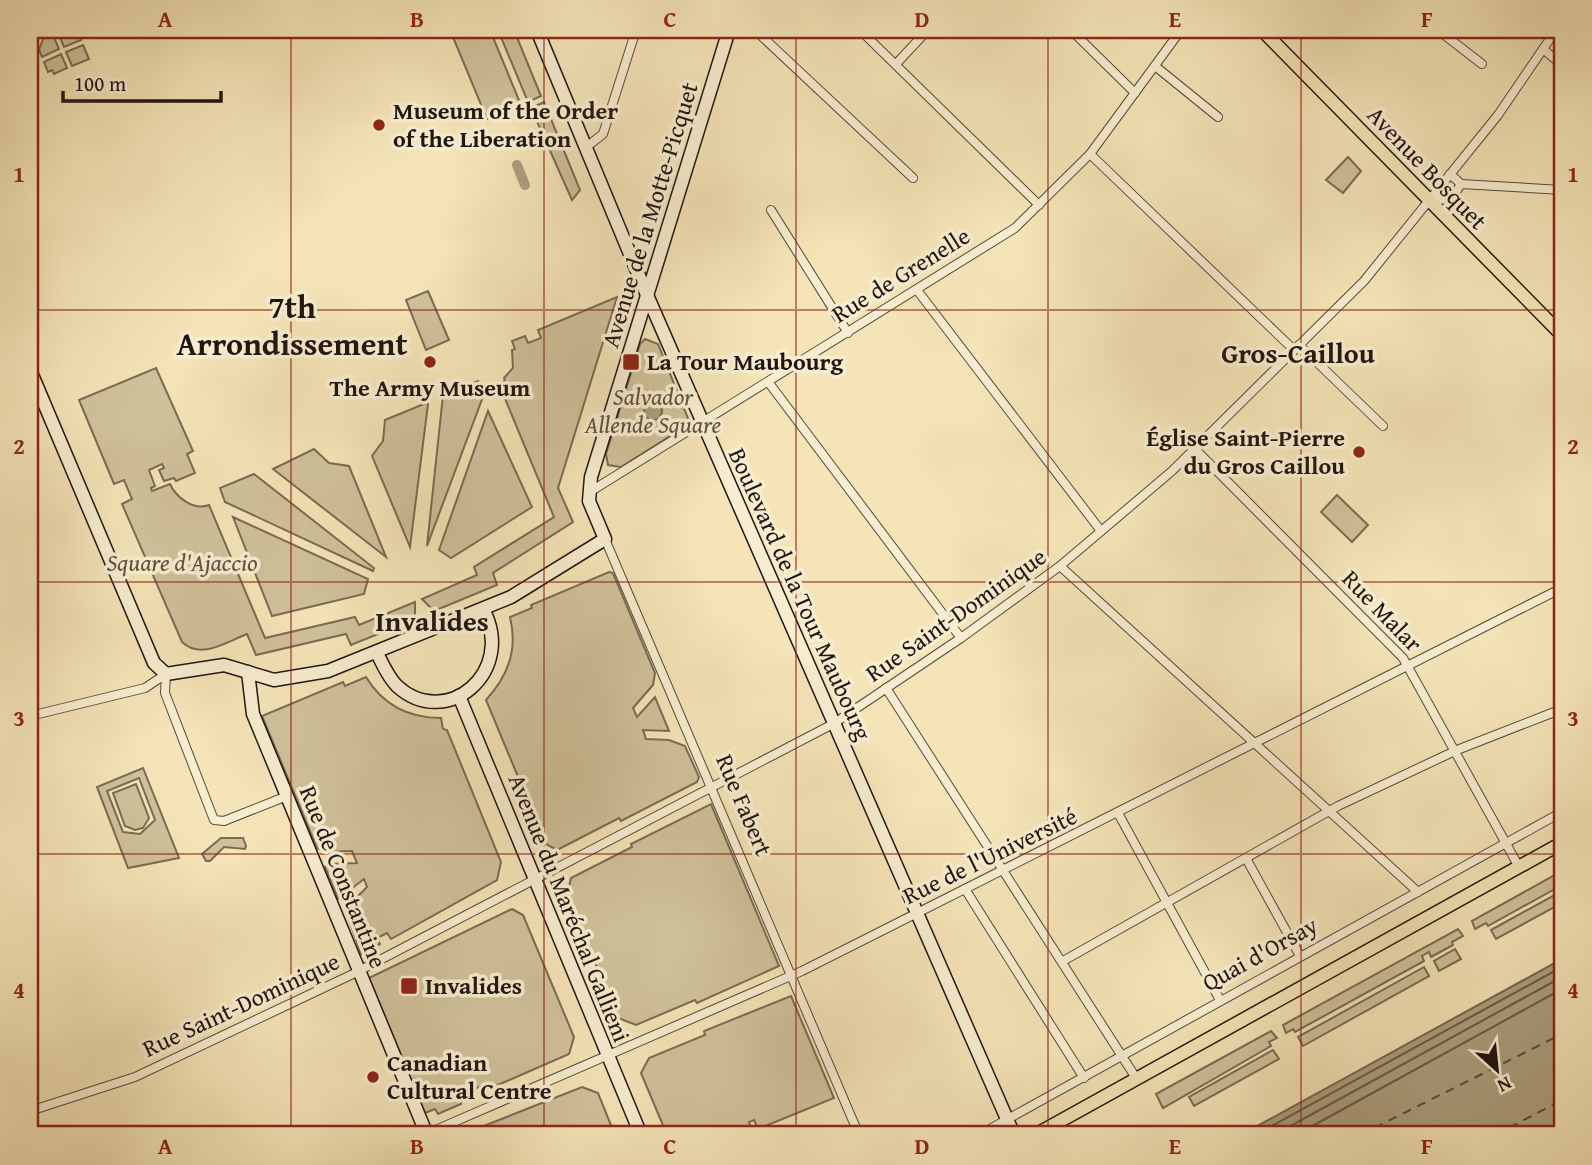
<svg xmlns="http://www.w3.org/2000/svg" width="1592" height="1165" font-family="'Gentium Book Plus',serif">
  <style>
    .green { fill: #d0c19a; stroke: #786c54; stroke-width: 2; fill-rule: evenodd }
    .water { fill: #ac9e7e; stroke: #746852; stroke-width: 2 }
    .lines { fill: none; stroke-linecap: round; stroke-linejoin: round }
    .shore { stroke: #665a46; stroke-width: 2 }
    .canal { stroke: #ac9e7e; stroke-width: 10 }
    .ferry { stroke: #584c3b; stroke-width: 2; stroke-dasharray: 9 7; stroke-linecap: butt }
    .street-casing { stroke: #554a39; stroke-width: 10 }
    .secondary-casing { stroke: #20160f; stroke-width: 15 }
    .primary-casing { stroke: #20160f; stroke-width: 15 }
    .street { stroke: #f8edd0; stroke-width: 8 }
    .secondary { stroke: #f8edd0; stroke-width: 12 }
    .primary { stroke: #f4e4b7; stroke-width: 12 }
    .grid { fill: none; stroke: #8f2418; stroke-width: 2; stroke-opacity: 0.55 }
    .poi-dot { fill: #8f2418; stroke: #f8edd0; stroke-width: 2.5 }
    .labels { text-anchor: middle; stroke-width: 7; stroke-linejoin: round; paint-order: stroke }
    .poi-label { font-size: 24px; font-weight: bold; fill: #20160f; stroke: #f8edd0; text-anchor: start }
    .street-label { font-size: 24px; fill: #20160f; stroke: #f8edd0 }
    .park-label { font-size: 24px; font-style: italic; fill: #5e5240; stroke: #f8edd0 }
    .quarter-label { font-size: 28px; font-weight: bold; fill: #20160f; stroke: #f8edd0 }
    .district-label { font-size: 32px; font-weight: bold; fill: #20160f; stroke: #f8edd0 }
    .neatline { fill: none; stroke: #8f2418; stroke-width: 2.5 }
    .grid-label { font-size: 23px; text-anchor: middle; font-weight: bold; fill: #8f2418 }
  </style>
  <rect width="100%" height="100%" fill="#f4e4b7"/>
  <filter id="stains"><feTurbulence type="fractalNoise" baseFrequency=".00286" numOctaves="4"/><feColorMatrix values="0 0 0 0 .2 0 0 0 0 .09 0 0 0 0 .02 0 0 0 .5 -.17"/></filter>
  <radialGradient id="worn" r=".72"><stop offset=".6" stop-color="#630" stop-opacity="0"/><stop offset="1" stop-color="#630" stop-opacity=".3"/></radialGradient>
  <!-- green -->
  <g class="green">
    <path d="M 65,30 L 76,30 L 81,40 L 64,47 L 58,33 Z"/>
    <path d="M 450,30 L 490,30 L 521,105 L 487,119 Z"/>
    <path d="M 498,30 L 514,30 L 541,96 L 528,102 Z"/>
    <path d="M 53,35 L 59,49 L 42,57 L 39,50 L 43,39 Z"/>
    <path d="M 83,45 L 89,59 L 72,66 L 66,52 Z"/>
    <path d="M 61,54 L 67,68 L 54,74 L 52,70 L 48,72 L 44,62 Z"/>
    <path d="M 544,102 L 580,190 L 572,200 L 531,108 Z"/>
    <path d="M 1348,157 L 1361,171 L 1343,193 L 1326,180 Z"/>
    <path d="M 428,291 L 449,340 L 426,350 L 406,300 Z"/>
    <path d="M 617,297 L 558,488 L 573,522 L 493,573 L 497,585 L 434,611 L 422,599 L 477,575 L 474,567 L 554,517 L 499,384 L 505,381 L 504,378 L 513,368 L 512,350 L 515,349 L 512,341 L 525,336 L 528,343 L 541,338 L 538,330 Z"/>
    <path d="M 645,339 L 658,344 L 689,421 L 686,426 L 621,467 L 608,465 L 606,454 L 640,344 Z"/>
    <path d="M 156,368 L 193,451 L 187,454 L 195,473 L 176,481 L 174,478 L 164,481 L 159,470 L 164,468 L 162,464 L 149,470 L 155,486 L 151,488 L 152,491 L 170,484 C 176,497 193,511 209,505 L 265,638 L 355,617 L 359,625 L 415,602 L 415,619 L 351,645 L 346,634 L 256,655 L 247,634 C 226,642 201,660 182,642 L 122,504 L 132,499 L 124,480 L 114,484 L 79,400 Z"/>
    <path d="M 478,381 L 484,394 L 427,546 L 443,395 Z"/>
    <path d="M 426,403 L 428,404 L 410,547 L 372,456 L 383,441 L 385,420 Z"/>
    <path d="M 488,411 L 532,507 L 451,558 L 439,550 Z"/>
    <path d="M 314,449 L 329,463 L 349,466 L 386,557 L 273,469 Z"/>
    <path d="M 254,474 L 374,568 L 373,571 L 225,502 L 220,488 Z"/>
    <path d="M 1337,495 L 1368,525 L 1352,542 L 1321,512 Z"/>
    <path d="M 233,517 L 368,579 L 364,594 L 272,616 Z"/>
    <path d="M 609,572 L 613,573 L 655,673 L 653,685 L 633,708 L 637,717 L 655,697 L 669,731 L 643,730 L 646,739 L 669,740 L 685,746 L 699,777 L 697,782 L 621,821 L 619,818 L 557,850 L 546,844 L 486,700 C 508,676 518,650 510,617 L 532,608 L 531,605 Z"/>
    <path d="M 366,677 C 383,705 409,718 441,718 L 443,729 L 447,730 L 501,862 L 497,880 L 391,939 L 387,933 L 377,938 L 380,944 L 361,954 L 347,914 L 351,903 L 367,887 L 364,879 L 338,899 L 325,867 L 329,864 L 357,863 L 352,851 L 324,852 L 317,848 L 262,716 L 343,682 L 345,686 Z"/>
    <path d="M 143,768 L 179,858 L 128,868 L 97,787 ZM 139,778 L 155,820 L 140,834 L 123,832 L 107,791 Z"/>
    <path d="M 136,784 L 149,818 L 143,828 L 135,830 L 125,826 L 113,793 Z"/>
    <path d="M 711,804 L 779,966 L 697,1003 L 695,1000 L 636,1025 L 618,1018 L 567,896 L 571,878 L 632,847 L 631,844 Z"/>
    <path d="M 221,838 L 243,838 L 246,846 L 245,849 L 224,847 L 210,861 L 206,861 L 202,854 Z"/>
    <path d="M 1562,871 L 1562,885 L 1488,926 L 1486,923 L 1475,929 L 1472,921 Z"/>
    <path d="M 1560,892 L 1562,903 L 1496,939 L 1491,930 Z"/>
    <path d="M 512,909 L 523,915 L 574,1037 L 569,1054 L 484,1091 L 479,1087 L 463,1094 L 461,1104 L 438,1114 L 435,1109 L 425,1113 L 369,978 Z"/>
    <path d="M 1458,929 L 1463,936 L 1452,942 L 1453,945 L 1431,957 L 1429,952 L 1422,956 L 1424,961 L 1295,1032 L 1293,1029 L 1286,1033 L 1283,1025 Z"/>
    <path d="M 1455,949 L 1461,959 L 1439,971 L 1434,961 Z"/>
    <path d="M 1424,967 L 1429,976 L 1303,1046 L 1298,1037 Z"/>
    <path d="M 791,996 L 834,1098 L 758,1129 L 754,1120 L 749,1122 L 754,1135 L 667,1135 L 641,1073 L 649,1058 L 705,1035 L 704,1031 Z"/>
    <path d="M 1271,1031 L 1277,1038 L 1269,1042 L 1271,1046 L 1163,1108 L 1156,1094 Z"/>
    <path d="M 1273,1050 L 1279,1059 L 1194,1106 L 1189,1097 Z"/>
    <path d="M 582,1087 L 598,1093 L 615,1135 L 461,1135 Z"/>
  </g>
  <!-- water -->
  <g class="water">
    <circle cx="653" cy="411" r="9"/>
    <path d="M 1562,959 L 1562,1135 L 1241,1135 Z"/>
  </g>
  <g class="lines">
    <!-- shore -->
    <g class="shore">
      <path d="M 1255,1135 L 1562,967"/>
      <path d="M 1274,1135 L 1562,977"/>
      <path d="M 1296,1135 L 1562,989"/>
    </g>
    <!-- canal -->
    <path class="canal" d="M 517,165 L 525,185"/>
    <!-- ferry -->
    <g class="ferry">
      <path d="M 1360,1135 L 1562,1034"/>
      <path d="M 1495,1135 L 1562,1100"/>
    </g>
    <!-- street casing -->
    <g class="street-casing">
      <g id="street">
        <path d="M 755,30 L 913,178"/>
        <path d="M 860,30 L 1039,205"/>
        <path d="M 1071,30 L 1135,93"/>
        <path d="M 1438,30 L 1482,64"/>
        <path d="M 1543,49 L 1562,65"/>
        <path d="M 896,64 L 924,34"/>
        <path d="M 1155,66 L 1218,117"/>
        <path d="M 585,148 L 603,134 L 636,30"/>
        <path d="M 1090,154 L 1294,350"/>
        <path d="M 1450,174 L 1461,184 L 1562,190"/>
        <path d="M 1429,199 L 1451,200 L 1461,184"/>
        <path d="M 771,210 L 848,333"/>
        <path d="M 917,290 L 1101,531"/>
        <path d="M 1299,345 L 1383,426"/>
        <path d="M 769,383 L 961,638"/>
        <path d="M 1195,449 L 1403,658 L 1519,867"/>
        <path d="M 588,493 L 1015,228 L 1090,154 L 1181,30"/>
        <path d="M 605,539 L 859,1135"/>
        <path d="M 1060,566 L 1418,892"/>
        <path d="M 166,674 L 165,693 L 214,820 L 224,821 L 287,796"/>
        <path d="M 886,688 L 1136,1078"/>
        <path d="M 30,716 L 145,688 L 166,674"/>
        <path d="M 1118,813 L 1220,1000"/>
        <path d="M 1247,860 L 1300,956"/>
        <path d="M 965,889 L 1084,1078"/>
        <path d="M 1063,961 L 1338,806 L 1457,750 L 1562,709"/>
        <path d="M 30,1111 L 135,1077 L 353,974 L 833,724 L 961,638 L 1060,566 L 1172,471 L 1364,281 L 1498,115 L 1556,30"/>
        <path d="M 424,1135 L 802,971 L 1562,588"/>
        <path d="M 979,1135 L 1562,812"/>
      </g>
    </g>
    <!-- secondary casing -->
    <g class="secondary-casing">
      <g id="secondary">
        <path d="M 537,30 L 647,295 L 1014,1135"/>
        <path d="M 30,370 L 154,663 L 166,674 L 224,665 L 274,680 L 328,671 L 511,597 L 605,539 L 589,501 L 591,477 L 729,30"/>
        <path d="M 377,653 C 383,665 388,677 397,686 C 446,731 517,672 483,609"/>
        <path d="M 248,672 L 253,714 L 427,1135"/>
        <path d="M 459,696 L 641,1135"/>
      </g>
    </g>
    <!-- primary casing -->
    <g class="primary-casing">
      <g id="primary">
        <path d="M 1262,30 L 1562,335"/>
        <path d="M 1035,1135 L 1562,843"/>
      </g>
    </g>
    <!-- street -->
    <use href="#street" class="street"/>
    <!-- secondary -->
    <use href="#secondary" class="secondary"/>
    <!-- primary -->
    <use href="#primary" class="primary"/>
  </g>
  <!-- grid -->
  <path class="grid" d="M 291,30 L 291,1135M 544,30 L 544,1135M 796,30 L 796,1135M 1048,30 L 1048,1135M 1301,30 L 1301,1135M 30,310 L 1562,310M 30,582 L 1562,582M 30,854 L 1562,854"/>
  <!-- markers -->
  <g class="poi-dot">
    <circle cx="379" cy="125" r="7"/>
    <circle cx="430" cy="362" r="7"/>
    <rect x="622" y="353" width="18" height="18" rx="3.5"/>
    <circle cx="1359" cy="452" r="7"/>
    <rect x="400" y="977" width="18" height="18" rx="3.5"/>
    <circle cx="373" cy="1077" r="7"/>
  </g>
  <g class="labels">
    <!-- poi labels -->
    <g class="poi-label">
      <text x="393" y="119">Museum of the Order<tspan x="393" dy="28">of the Liberation</tspan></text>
      <text x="647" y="370">La Tour Maubourg</text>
      <text x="430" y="396" text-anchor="middle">The Army Museum</text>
      <text x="1345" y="446" text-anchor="end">Église Saint-Pierre<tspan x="1345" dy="28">du Gros Caillou</tspan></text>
      <text x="425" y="994">Invalides</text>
      <text x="387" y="1071">Canadian<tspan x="387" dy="28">Cultural Centre</tspan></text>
    </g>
    <!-- street labels -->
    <g class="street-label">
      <text transform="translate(1427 168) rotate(46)" y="8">Avenue Bosquet</text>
      <text transform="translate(650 215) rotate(-73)" y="8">Avenue de la Motte-Picquet</text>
      <text transform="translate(901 275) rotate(-32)" y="8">Rue de Grenelle</text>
      <text transform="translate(800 594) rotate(66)" y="8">Boulevard de la Tour Maubourg</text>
      <text transform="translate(1382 611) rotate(46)" y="8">Rue Malar</text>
      <text transform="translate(956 615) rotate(-35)" y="8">Rue Saint-Dominique</text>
      <text transform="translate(744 805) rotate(67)" y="8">Rue Fabert</text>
      <text transform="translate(990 856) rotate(-26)" y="8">Rue de l'Université</text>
      <text transform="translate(343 877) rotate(68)" y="8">Rue de Constantine</text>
      <text transform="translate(569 908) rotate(68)" y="8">Avenue du Maréchal Gallieni</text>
      <text transform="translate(1260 954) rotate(-29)" y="8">Quai d'Orsay</text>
      <text transform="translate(241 1005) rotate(-25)" y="8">Rue Saint-Dominique</text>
    </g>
    <!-- park labels -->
    <g class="park-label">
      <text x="653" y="405">Salvador<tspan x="653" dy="28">Allende Square</tspan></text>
      <text x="182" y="571">Square d'Ajaccio</text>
    </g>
    <!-- quarter labels -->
    <g class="quarter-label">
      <text x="1298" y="363">Gros-Caillou</text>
      <text x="432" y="631">Invalides</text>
    </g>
    <!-- district labels -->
    <g class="district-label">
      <text x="292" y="318">7th<tspan x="292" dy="37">Arrondissement</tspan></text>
    </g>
  </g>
  <!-- margin -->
  <rect width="1592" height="1165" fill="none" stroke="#f4e4b7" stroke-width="77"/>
  <!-- north arrow -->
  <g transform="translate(1497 1070) rotate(153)" stroke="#f8edd0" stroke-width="5" paint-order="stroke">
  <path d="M0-5L12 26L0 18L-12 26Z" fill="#20160f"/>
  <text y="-10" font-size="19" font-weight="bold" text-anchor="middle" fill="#20160f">N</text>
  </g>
  <!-- scale -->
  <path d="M63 91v10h158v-10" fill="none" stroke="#20160f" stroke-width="3.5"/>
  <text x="74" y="91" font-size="21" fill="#20160f" stroke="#f8edd0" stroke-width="5" paint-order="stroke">100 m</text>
  <rect x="38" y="38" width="1516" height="1088" class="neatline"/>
  <g class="grid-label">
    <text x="165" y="27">A</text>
    <text x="417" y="27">B</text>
    <text x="670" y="27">C</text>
    <text x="922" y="27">D</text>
    <text x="1175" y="27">E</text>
    <text x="1427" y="27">F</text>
    <text x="19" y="182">1</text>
    <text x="1573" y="182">1</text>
    <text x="19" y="454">2</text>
    <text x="1573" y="454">2</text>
    <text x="19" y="726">3</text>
    <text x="1573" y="726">3</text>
    <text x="19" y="998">4</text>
    <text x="1573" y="998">4</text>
    <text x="165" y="1154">A</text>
    <text x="417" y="1154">B</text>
    <text x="670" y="1154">C</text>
    <text x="922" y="1154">D</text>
    <text x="1175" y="1154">E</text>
    <text x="1427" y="1154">F</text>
  </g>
  <rect width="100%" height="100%" filter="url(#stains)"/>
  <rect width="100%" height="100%" fill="url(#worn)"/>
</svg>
